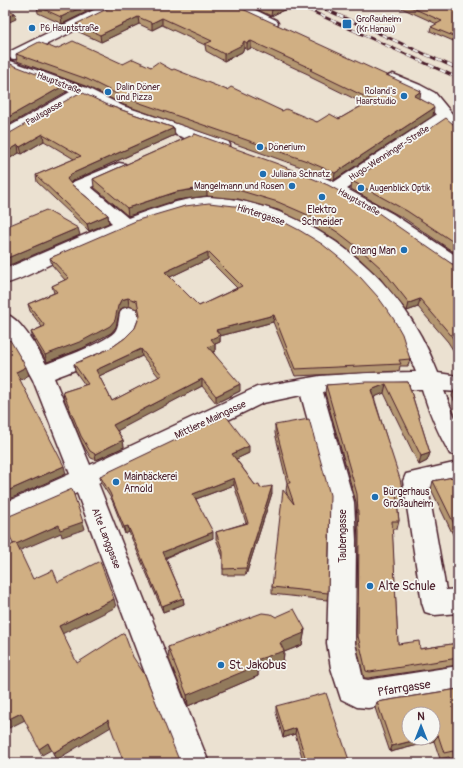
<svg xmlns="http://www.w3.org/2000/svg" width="463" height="768" font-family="Pangolin,sans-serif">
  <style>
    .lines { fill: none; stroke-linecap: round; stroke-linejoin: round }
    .minor-casing { stroke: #4a1f2b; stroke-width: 3 }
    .minor { fill: #f6f6f2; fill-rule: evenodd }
    .rail-casing { stroke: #4a1f2b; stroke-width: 3 }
    .rail { stroke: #f6f6f2; stroke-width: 2; stroke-dasharray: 6; stroke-linecap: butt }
    .wall { fill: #b39671; stroke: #4a1f2b; fill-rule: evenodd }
    .shaded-wall { fill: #927a5c; stroke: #4a1f2b }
    .building { fill: #d0af83; stroke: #4a1f2b; fill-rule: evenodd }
    .poi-dot { fill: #1f6fb2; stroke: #f6f6f2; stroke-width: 1.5 }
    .labels { text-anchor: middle; stroke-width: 3.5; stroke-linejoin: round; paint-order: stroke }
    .far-poi-label { font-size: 9px; fill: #4a1f2b; stroke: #f6f6f2; text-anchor: start }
    .far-street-label { font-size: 9px; fill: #4a1f2b; stroke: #f6f6f2 }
    .poi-label { font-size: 10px; fill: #4a1f2b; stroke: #f6f6f2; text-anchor: start }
    .street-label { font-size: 10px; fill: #4a1f2b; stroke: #f6f6f2 }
    .near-poi-label { font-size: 12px; fill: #4a1f2b; stroke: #f6f6f2; text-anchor: start }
    .near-street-label { font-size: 12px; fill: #4a1f2b; stroke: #f6f6f2 }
  </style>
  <rect width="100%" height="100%" fill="#ebe1d1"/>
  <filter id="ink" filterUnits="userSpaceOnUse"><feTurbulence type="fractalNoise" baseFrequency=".025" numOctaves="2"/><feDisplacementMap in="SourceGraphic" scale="8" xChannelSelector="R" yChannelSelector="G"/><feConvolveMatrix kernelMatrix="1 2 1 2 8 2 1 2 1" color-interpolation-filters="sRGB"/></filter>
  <g filter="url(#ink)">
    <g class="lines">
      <!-- minor casing -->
      <g class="minor-casing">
        <g id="minor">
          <path d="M 104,5 L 122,5 L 120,8 L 19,58 L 14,59 L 9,58 L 7,55 L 9,52 Z"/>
          <path d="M 227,5 L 245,5 L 276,20 L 278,23 L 276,26 L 271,27 L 266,26 L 229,8 Z"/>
          <path d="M 5,59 L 87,88 L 123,106 L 228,141 L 230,145 L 228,149 L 222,150 L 216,149 L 111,112 L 82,97 L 11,139 L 5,141 L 5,129 L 70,92 L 5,68 Z"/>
          <path d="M 393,74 L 420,85 L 435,93 L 458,121 L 458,133 L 452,131 L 443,125 L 347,189 L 393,214 L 458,257 L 458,272 L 451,271 C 404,237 357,205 304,182 L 301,178 L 304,174 L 310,173 L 316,174 L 334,182 L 436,115 C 423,95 408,91 388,82 L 385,79 L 388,76 Z"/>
          <path d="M 119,163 L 125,164 L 128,168 L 125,172 L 91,187 L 128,218 C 153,209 181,198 207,197 C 234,197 262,205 287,215 C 359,247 410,300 438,373 L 458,376 L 458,392 L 444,391 L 458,425 L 458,456 L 450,454 C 438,433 429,412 422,389 L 364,389 L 323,392 L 354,502 L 356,540 L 355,643 L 363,679 L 368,680 L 458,666 L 458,694 L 368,708 L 357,707 L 341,699 L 331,668 L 327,643 L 330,540 L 330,502 L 301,395 L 263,403 L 98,483 L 209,763 L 179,763 L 77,493 L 5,525 L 5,503 L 70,474 L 33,380 L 21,358 L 5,336 L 5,314 C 21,318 38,350 46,364 C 60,359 110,341 116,330 C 120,323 118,315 122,309 L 129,307 L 136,309 C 157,345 76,369 54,378 L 90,465 L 257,387 L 320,376 L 364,373 L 416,372 C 391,305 341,254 276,224 C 248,211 217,204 185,212 C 143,222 103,240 63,258 C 44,267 25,278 5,284 L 5,269 L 112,223 L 70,186 L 73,182 Z"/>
          <path d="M 458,462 L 458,482 L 428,488 L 446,590 L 458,589 L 458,613 L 435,615 L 425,612 L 422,603 L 403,481 L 406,474 Z"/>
        </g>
      </g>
      <!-- minor -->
      <use href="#minor" class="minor"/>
      <!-- rail casing -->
      <g class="rail-casing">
        <g id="rail">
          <path d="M 298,5 L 458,78"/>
          <path d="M 316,5 L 458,69"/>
        </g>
      </g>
      <!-- rail -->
      <use href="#rail" class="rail"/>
    </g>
    <!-- wall -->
    <g class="wall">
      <path d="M 38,5 L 101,5 L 62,24 L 38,13 L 37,6 Z"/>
      <path d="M 234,5 L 420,98 L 433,116 L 334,180 L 307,169 L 124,105 L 88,87 L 17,61 L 16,54 L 56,49 L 123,64 L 151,67 L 172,70 L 282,111 L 317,122 L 339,119 L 365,104 L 310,77 L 310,75 L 251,48 L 247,50 L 244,48 L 242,52 L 224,61 L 206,51 L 205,45 L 162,25 L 152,30 L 139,24 L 101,42 L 77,31 L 76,24 Z"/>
      <path d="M 248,5 L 286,5 L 286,9 L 271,16 Z"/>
      <path d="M 395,5 L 458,5 L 458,43 L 430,31 L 431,27 L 437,24 Z"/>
      <path d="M 110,106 L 174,128 L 175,135 L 72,181 L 70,183 L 108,215 L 109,223 L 89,231 L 37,182 L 36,175 L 74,159 L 44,141 L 22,154 L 19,153 L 5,161 L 5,135 Z"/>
      <path d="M 453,124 L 458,125 L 458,255 L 405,219 L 351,189 L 352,181 Z"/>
      <path d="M 195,134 L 452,264 L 458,265 L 458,358 L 448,342 L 418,307 L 407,311 L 380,278 L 360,259 L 338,242 L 314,227 L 278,210 L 238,199 L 207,196 L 177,200 L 128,216 L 94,187 L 93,179 Z"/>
      <path d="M 185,206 L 410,359 L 408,366 L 400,366 L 399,371 L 295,376 L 273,322 L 220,336 L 220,342 L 215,344 L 215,351 L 213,352 L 240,391 L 216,403 L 202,386 L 117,430 L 123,440 L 124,447 L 96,460 L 91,458 L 82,443 L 64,399 L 63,392 L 85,385 L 75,371 L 74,364 L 111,348 L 125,338 L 135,328 L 139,317 L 137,309 L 129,306 L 122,308 L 119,313 L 116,327 L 111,333 L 83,348 L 47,362 L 33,339 L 31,332 L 42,327 L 30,311 L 28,304 L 54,293 L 52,286 L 65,280 L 52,265 L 50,258 ZM 208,259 L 237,288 L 199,306 L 170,277 ZM 142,356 L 159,377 L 112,401 L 99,376 Z"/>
      <path d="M 408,382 L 430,453 L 427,461 L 419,465 L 384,393 L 374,397 L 403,493 L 400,502 L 397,502 L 399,521 L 397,529 L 392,529 L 398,644 L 420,649 L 458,643 L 458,665 L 368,678 L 364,678 L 356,643 L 358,540 L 356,502 L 325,393 L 326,385 Z"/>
      <path d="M 458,387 L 458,408 L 452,396 L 455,388 Z"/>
      <path d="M 275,425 L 328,593 L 327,600 L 272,594 L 272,587 L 288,497 L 286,491 L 287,483 L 275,433 Z"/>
      <path d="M 249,453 L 236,459 L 255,485 L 260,488 L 272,493 L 246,575 L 223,575 L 223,557 L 216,539 L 216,532 L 246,523 L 234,485 L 196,499 L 213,538 L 166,558 L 183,598 L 184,604 L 163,612 L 129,532 L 125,534 L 112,500 L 101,483 L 100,476 Z"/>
      <path d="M 458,476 L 458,545 L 431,489 L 433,481 Z"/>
      <path d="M 276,617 L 305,629 L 302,645 L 284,652 L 283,663 L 258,671 L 258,676 L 188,706 L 169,659 L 168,647 Z"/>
      <path d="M 458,689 L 458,763 L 451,763 L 449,757 L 440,759 L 434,741 L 390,752 L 375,708 L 377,702 Z"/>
      <path d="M 276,706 L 350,763 L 304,763 L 295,734 L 283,738 L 276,712 Z"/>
    </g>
    <!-- shaded-wall -->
    <g class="shaded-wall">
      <path d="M 86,5 L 101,5 L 62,24 L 61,17 Z"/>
      <path d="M 280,5 L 286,5 L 286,9 L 271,16 L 272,9 Z"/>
      <path d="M 15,13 L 16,19 L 5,24 L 5,17 Z"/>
      <path d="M 138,17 L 139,24 L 101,42 L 100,35 Z"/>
      <path d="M 162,18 L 162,25 L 152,30 L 152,23 Z"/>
      <path d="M 244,41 L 244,48 L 242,52 L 224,61 L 224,54 Z"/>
      <path d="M 251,41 L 251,48 L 247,50 L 247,43 Z"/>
      <path d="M 65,85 L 66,92 L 5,127 L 5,119 Z"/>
      <path d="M 421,91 L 420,98 L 412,103 L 414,96 Z"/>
      <path d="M 434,108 L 433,116 L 334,180 L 335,173 Z"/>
      <path d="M 174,128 L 175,135 L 72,181 L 68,186 L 67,179 L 71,174 Z"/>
      <path d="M 43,134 L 44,141 L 22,154 L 20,147 Z"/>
      <path d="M 18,145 L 19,153 L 5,161 L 5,153 Z"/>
      <path d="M 207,187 L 207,196 L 177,200 L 128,216 L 127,208 L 176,192 Z"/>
      <path d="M 108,215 L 109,223 L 89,231 L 87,224 Z"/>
      <path d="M 78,228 L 80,235 L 5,267 L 5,259 Z"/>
      <path d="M 208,252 L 208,259 L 166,279 L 165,272 Z"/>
      <path d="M 128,298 L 129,306 L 122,308 L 119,313 L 116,327 L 111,333 L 83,348 L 47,362 L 45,355 L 118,306 L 121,300 Z"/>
      <path d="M 420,299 L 418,307 L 407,311 L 409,303 Z"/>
      <path d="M 274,315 L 273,322 L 220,336 L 220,342 L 215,344 L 215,351 L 208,354 L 208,347 L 211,339 L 216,330 Z"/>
      <path d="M 141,349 L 142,356 L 97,377 L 96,370 Z"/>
      <path d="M 26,367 L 29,375 L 19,381 L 16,372 Z"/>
      <path d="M 202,379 L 202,386 L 115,432 L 113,425 Z"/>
      <path d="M 240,384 L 240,391 L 216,403 L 216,396 Z"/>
      <path d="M 386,384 L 384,393 L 370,399 L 371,390 Z"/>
      <path d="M 123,440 L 124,447 L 96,460 L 95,454 Z"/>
      <path d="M 249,446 L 249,453 L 232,461 L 232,454 Z"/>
      <path d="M 430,453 L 427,461 L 419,465 L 421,456 Z"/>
      <path d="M 64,466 L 66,474 L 5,501 L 5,492 Z"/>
      <path d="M 234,478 L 234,485 L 193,500 L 193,494 Z"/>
      <path d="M 272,486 L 272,493 L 246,575 L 246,568 Z"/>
      <path d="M 83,522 L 85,529 L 62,537 L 61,533 L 16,552 L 13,545 L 59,525 Z"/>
      <path d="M 128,526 L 129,532 L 125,534 L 124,527 Z"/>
      <path d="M 213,532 L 213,538 L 164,558 L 163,552 Z"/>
      <path d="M 183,598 L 184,604 L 163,612 L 162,606 Z"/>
      <path d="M 114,599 L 116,607 L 62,634 L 59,626 Z"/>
      <path d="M 305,629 L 302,645 L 284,652 L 283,663 L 258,671 L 258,676 L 188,706 L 187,695 L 256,660 L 280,643 Z"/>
      <path d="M 21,713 L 25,720 L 5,730 L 5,721 Z"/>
      <path d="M 108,720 L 111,727 L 56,760 L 53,753 Z"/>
      <path d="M 296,728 L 295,734 L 283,738 L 284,732 Z"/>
      <path d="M 438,735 L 434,741 L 390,752 L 392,746 L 424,738 L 433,738 L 433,736 Z"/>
      <path d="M 48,743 L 51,750 L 42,755 L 39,749 Z"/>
    </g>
    <!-- building -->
    <g class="building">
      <path d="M 38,5 L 86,5 L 61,17 L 37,6 Z"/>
      <path d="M 115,5 L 234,5 L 421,91 L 414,96 L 432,105 L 434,108 L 335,173 L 307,161 L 123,97 L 87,79 L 16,54 L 39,42 L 56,49 L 73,41 L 123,64 L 133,59 L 151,67 L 158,62 L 172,70 L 174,69 L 227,90 L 231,87 L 282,111 L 286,109 L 317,122 L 330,114 L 339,119 L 372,100 L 310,70 L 312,69 L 251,41 L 247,43 L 244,41 L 242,45 L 224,54 L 205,44 L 212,41 L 162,18 L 152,23 L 138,17 L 100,35 L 76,24 Z"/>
      <path d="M 264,5 L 280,5 L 272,9 Z"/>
      <path d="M 406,5 L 458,5 L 458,38 L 431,27 L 442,21 Z"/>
      <path d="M 5,8 L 15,13 L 5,17 Z"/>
      <path d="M 5,62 L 65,85 L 5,119 Z"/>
      <path d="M 81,92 L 110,106 L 174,128 L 71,174 L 67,179 L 71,184 L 108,215 L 87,224 L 36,175 L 81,156 L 43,134 L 20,147 L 18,145 L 5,153 L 5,135 L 10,133 Z"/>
      <path d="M 446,118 L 453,124 L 458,125 L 458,245 L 407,211 L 352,181 Z"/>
      <path d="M 195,134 L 278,164 L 328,185 L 377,212 L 452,264 L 458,265 L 458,346 L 450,334 L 420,299 L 409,303 L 382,269 L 361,250 L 339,233 L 315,218 L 278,202 L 238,190 L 207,187 L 176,192 L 127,208 L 93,179 Z"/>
      <path d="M 209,203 L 243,207 L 276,218 L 299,230 L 322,244 L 342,260 L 361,278 L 378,297 L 393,318 L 402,334 L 410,359 L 399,360 L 401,364 L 295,369 L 274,315 L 216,330 L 220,335 L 211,339 L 215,344 L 208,347 L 240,384 L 216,396 L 202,379 L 113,425 L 123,440 L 95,454 L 90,451 L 81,436 L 63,392 L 88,384 L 74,364 L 111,348 L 125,338 L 135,328 L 140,315 L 137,301 L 128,298 L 121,300 L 118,306 L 115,320 L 110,326 L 82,341 L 45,355 L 31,332 L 45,326 L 28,304 L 57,292 L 52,286 L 69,278 L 50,258 L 138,220 L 185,206 ZM 208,252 L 242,286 L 199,306 L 165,272 ZM 141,349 L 162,375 L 112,401 L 96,370 Z"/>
      <path d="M 46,210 L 78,228 L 5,259 L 5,227 Z"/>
      <path d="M 10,340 L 26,367 L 16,372 L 64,466 L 5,492 L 5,342 Z"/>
      <path d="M 366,382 L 408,382 L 430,453 L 421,456 L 386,384 L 371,390 L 400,479 L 403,493 L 396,493 L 399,521 L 392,521 L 398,644 L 419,641 L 420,649 L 458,643 L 458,658 L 370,672 L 366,671 L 358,636 L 359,532 L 357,494 L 326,385 Z"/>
      <path d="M 458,387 L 458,395 L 455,388 Z"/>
      <path d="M 226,416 L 249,446 L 232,454 L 255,485 L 259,484 L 260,488 L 272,486 L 246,568 L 223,569 L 223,552 L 216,532 L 248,523 L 234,478 L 193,494 L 213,532 L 163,552 L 183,598 L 162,606 L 128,526 L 124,527 L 110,493 L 100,476 Z"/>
      <path d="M 309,419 L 330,495 L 328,593 L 272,587 L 283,490 L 294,504 L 287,483 L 290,483 L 275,425 Z"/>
      <path d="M 458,476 L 458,532 L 433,481 Z"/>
      <path d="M 72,489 L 83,522 L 60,530 L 59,525 L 16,544 L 16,543 L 13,544 L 5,524 L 5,518 Z"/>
      <path d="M 16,543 L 33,579 L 53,570 L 58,582 L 100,561 L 114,599 L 59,626 L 77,663 L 124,633 L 133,657 L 145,675 L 179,760 L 176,763 L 124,763 L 108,720 L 53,753 L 48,743 L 39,749 L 21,713 L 5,721 L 5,548 Z"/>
      <path d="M 294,609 L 305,629 L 303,631 L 304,633 L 280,643 L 284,651 L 256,660 L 259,665 L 187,695 L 168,647 L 262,613 L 271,614 L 276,617 Z"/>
      <path d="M 458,689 L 458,763 L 457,763 L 453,751 L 444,753 L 438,735 L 433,736 L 433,714 L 409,714 L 409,738 L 424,738 L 392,746 L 377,702 Z"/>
      <path d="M 326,693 L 350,763 L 307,763 L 296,728 L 284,732 L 276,706 Z"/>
    </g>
  </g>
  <!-- markers -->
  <g class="poi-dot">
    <rect x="342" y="19" width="10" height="10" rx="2"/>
    <circle cx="32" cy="28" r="4"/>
    <circle cx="108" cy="92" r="4"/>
    <circle cx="404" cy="96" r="4"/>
    <circle cx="260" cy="147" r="4"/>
    <circle cx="263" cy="174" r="4"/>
    <circle cx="292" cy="186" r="4"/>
    <circle cx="361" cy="188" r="4"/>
    <circle cx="322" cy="197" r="4"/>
    <circle cx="404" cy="250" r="4"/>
    <circle cx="116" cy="482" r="4"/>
    <circle cx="375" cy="497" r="4"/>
    <circle cx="370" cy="586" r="4"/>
    <circle cx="221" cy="665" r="4"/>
  </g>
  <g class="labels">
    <!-- far-poi labels -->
    <g class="far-poi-label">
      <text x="356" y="22">Großauheim<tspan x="356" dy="10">(Kr Hanau)</tspan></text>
      <text x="40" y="31">P6 Hauptstraße</text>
      <text x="116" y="90">Dalin Döner<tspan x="116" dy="10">und Pizza</tspan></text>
      <text x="396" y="94" text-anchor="end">Roland's<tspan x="396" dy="10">Haarstudio</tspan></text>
      <text x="268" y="150">Dönerium</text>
      <text x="271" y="177">Juliana Schnatz</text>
      <text x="284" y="189" text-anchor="end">Mangelmann und Rosen</text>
      <text x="369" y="191">Augenblick Optik</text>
    </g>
    <!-- far-street labels -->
    <g class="far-street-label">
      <text transform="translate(59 83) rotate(21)" y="3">Hauptstraße</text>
      <text transform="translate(44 113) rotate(-30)" y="3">Paulsgasse</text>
      <text transform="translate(389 153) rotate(-33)" y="3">Hugo-Wenninger-Straße</text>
      <text transform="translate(359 202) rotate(29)" y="3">Hauptstraße</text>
    </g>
    <!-- poi labels -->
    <g class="poi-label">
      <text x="322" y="213" text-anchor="middle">Elektro<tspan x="322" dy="12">Schneider</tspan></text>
      <text x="396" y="254" text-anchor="end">Chang Man</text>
      <text x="124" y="480">Mainbäckerei<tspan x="124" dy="12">Arnold</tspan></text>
      <text x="383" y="495">Bürgerhaus<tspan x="383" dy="12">Großauheim</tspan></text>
    </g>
    <!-- street labels -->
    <g class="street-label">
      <text transform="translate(261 214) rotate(18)" y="4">Hintergasse</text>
      <text transform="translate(210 419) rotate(-25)" y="4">Mittlere Maingasse</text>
      <text transform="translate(342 536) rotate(-90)" y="4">Taubengasse</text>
      <text transform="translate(107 538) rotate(69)" y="4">Alte Langgasse</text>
    </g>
    <!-- near-poi labels -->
    <g class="near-poi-label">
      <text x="378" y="590">Alte Schule</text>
      <text x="229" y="669">St. Jakobus</text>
    </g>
    <!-- near-street labels -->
    <g class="near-street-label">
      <text transform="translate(404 688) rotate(-9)" y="4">Pfarrgasse</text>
    </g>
  </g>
  <!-- margin -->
  <rect width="463" height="768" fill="none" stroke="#f6f6f2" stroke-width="20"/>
  <rect x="10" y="10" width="443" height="748" fill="none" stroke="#4a1f2b" stroke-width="1.5" filter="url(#ink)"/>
  <!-- north arrow -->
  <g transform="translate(421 726)"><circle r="19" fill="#f6f6f2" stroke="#b1a0a2"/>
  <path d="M0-3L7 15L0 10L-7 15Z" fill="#1f6fb2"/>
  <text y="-6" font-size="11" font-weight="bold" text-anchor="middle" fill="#4a1f2b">N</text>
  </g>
</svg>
